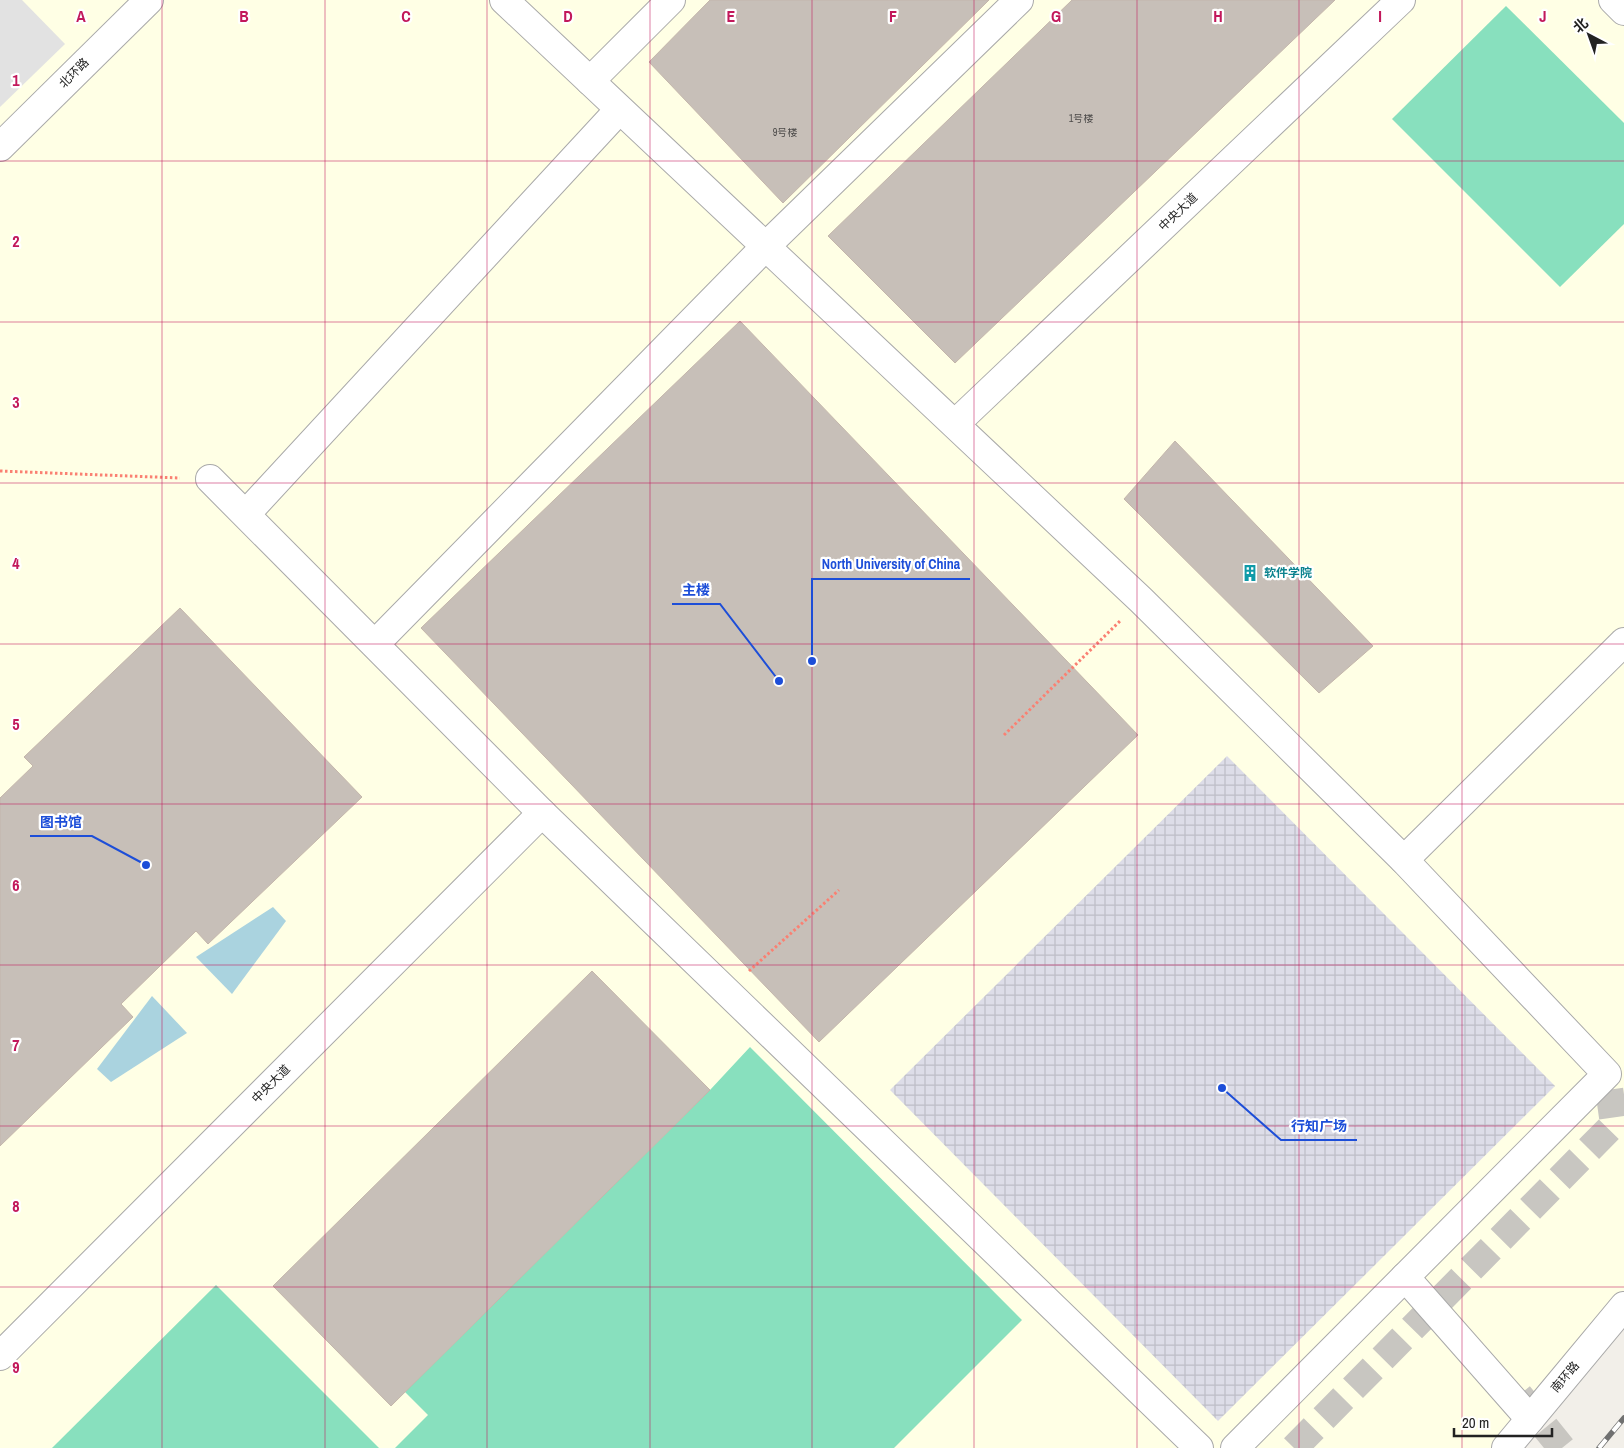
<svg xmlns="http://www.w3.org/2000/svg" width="1624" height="1448" font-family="'Archivo Narrow','Noto Sans SC',sans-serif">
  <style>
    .education { fill: #ffffe5 }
    .pitch { fill: #88e0be }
    .parking { fill: #e2e2e2 }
    .plaza { fill: url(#plaza-grid) }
    .water { fill: #aad3df }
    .building { fill: #c7bfb8; stroke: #c4b6ab }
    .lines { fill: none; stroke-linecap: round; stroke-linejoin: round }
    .street-tunnel { stroke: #c8c6c1; stroke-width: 28; stroke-dasharray: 28 14; stroke-linecap: butt }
    .street-casing { stroke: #a9a9a9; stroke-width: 30 }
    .path { stroke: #fa8072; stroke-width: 3; stroke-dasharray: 2.5 2.5; stroke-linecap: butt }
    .street { stroke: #fff; stroke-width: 28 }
    .rail-casing { stroke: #707070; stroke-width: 5.5 }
    .rail { stroke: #fff; stroke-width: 4; stroke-dasharray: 11; stroke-linecap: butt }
    .grid { fill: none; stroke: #c2185b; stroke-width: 1; stroke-opacity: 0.55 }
    .labels { text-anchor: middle; stroke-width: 4.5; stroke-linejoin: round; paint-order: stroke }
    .number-label { font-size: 10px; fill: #4b4948 }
    .street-label { font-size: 12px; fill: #222; stroke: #fff }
    .culture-label { font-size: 12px; font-weight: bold; fill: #0d838f; stroke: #fff; text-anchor: start }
    .grid-label { font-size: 16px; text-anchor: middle; font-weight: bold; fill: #c2185b; stroke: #fff; stroke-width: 4.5; stroke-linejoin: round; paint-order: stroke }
    .leader { fill: none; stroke: #1d4ed8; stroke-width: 2 }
    .callout-dot { fill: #1d4ed8; stroke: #fff; stroke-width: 2 }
    .callout-label { font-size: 14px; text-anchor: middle; font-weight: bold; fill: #1d4ed8; stroke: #fff; stroke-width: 4.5; stroke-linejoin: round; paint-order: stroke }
  </style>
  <defs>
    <pattern id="plaza-grid" width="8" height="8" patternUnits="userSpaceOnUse" patternTransform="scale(1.25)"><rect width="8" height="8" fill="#dddde8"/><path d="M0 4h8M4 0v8" fill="none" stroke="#bdbdc7"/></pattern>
  </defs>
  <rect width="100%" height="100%" fill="#f2efe9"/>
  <!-- education -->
  <path class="education" d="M 0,0 L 1624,0 L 1624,1322 L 1520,1448 L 0,1448 Z"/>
  <!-- pitch -->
  <g class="pitch">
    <path d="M 1506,6 L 1624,123 L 1624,224 L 1560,287 L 1392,119 Z"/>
    <path d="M 750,1047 L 1022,1320 L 894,1448 L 395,1448 L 428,1415 L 405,1392 L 710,1090 Z"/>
    <path d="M 216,1285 L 379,1448 L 52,1448 Z"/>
  </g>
  <!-- parking -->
  <path class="parking" d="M 0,0 L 22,0 L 65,44 L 0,107 Z"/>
  <!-- plaza -->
  <path class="plaza" d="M 1227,756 L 1555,1086 L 1218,1421 L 890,1090 Z"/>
  <!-- water -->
  <g class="water">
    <path d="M 273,907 L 286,921 L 232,994 L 196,957 Z"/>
    <path d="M 152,996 L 187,1033 L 111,1082 L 97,1069 Z"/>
  </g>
  <!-- building -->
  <g class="building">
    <path d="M 710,0 L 989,0 L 783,203 L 649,62 Z"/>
    <path d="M 1072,0 L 1335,0 L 955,363 L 828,236 Z"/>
    <path d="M 740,321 L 1138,735 L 819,1042 L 421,628 Z"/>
    <path d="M 1175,441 L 1373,646 L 1319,693 L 1124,499 Z"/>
    <path d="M 180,608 L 362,797 L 208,944 L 196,931 L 121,1004 L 133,1017 L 0,1146 L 0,798 L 33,766 L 24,757 Z"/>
    <path d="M 592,971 L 710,1090 L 391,1406 L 273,1286 Z"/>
  </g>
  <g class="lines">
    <!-- street-tunnel -->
    <g class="street-tunnel">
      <path d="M 1519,1395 L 1562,1448"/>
      <path d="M 1294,1448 L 1614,1124 L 1607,1074"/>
    </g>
    <!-- street casing -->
    <g class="street-casing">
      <g id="street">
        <path d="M 504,0 L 1141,600 L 1404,860 L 1607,1074 L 1235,1448"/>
        <path d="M 1613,0 L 1624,11"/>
        <path d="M 590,81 L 671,0"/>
        <path d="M 0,147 L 149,0"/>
        <path d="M 955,424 L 1401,0"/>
        <path d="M 210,479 L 542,813 L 1199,1448"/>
        <path d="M 246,514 L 619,110"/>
        <path d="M 375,644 L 765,247 L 1019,0"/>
        <path d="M 1404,860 L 1624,642"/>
        <path d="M 1405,1277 L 1530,1419"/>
        <path d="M 0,1356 L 542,813"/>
        <path d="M 1506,1448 L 1624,1306"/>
      </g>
    </g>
    <!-- path -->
    <g class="path">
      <path d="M 0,471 L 180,478"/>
      <path d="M 1004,735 L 1120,621"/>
      <path d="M 749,971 L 839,890"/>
    </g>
    <!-- street -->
    <use href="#street" class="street"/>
    <!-- rail casing -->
    <g class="rail-casing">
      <path id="rail" d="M 1599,1448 L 1624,1418"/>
    </g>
    <!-- rail -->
    <use href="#rail" class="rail"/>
  </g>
  <!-- grid -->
  <path class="grid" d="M 162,0 L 162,1448M 325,0 L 325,1448M 487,0 L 487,1448M 650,0 L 650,1448M 812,0 L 812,1448M 974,0 L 974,1448M 1137,0 L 1137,1448M 1299,0 L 1299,1448M 1462,0 L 1462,1448M 0,161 L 1624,161M 0,322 L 1624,322M 0,483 L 1624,483M 0,644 L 1624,644M 0,804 L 1624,804M 0,965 L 1624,965M 0,1126 L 1624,1126M 0,1287 L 1624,1287"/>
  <!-- icons -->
  <defs>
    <g id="building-bare" transform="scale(1.35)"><path d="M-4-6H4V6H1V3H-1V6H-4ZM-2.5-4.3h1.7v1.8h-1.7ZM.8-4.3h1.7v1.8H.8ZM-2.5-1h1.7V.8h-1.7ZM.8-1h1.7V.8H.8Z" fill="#0f9aa8" stroke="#fff" stroke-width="2.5" paint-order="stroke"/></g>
  </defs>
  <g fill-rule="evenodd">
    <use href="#building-bare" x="1250" y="573"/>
  </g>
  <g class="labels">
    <!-- number labels -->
    <g class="number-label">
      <text x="1081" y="122">1号楼</text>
      <text x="785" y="136">9号楼</text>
    </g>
    <!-- street labels -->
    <g class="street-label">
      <text transform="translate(74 73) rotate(-45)" y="4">北环路</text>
      <text transform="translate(1178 212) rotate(-44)" y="4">中央大道</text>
      <text transform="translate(271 1084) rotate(-45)" y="4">中央大道</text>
      <text transform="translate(1565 1377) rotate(-50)" y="4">南环路</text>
    </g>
    <!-- culture labels -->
    <g class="culture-label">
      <text x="1264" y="577">软件学院</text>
    </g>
  </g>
  <g class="grid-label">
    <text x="81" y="22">A</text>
    <text x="244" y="22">B</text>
    <text x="406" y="22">C</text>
    <text x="568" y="22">D</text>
    <text x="731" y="22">E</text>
    <text x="893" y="22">F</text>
    <text x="1056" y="22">G</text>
    <text x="1218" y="22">H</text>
    <text x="1380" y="22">I</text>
    <text x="1543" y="22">J</text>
    <text x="16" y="86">1</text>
    <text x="16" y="247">2</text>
    <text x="16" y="408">3</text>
    <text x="16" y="569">4</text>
    <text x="16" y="730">5</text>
    <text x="16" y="891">6</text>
    <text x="16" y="1051">7</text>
    <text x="16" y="1212">8</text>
    <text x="16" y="1373">9</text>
  </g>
  <!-- callouts -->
  <path class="leader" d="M812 661L812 579H970M779 681L720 604H672M146 865L92 836H30M1222 1088L1281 1140H1357"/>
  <g class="callout-dot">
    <circle cx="812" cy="661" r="5"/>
    <circle cx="779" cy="681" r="5"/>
    <circle cx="146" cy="865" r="5"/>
    <circle cx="1222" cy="1088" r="5"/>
  </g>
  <g class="callout-label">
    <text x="891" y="569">North University of China</text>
    <text x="696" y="595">主楼</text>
    <text x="61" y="827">图书馆</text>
    <text x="1319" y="1131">行知广场</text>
  </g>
  <!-- north arrow -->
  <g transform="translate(1589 35) rotate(319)" stroke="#ffffff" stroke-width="4" paint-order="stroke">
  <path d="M0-4L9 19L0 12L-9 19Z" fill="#222222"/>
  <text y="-8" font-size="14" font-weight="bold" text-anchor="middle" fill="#222222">北</text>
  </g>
  <!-- scale -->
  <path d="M1454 1428v8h98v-8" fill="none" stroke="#222222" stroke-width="2.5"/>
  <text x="1462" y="1428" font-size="15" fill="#222222" stroke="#ffffff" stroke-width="4" paint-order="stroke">20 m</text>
</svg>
